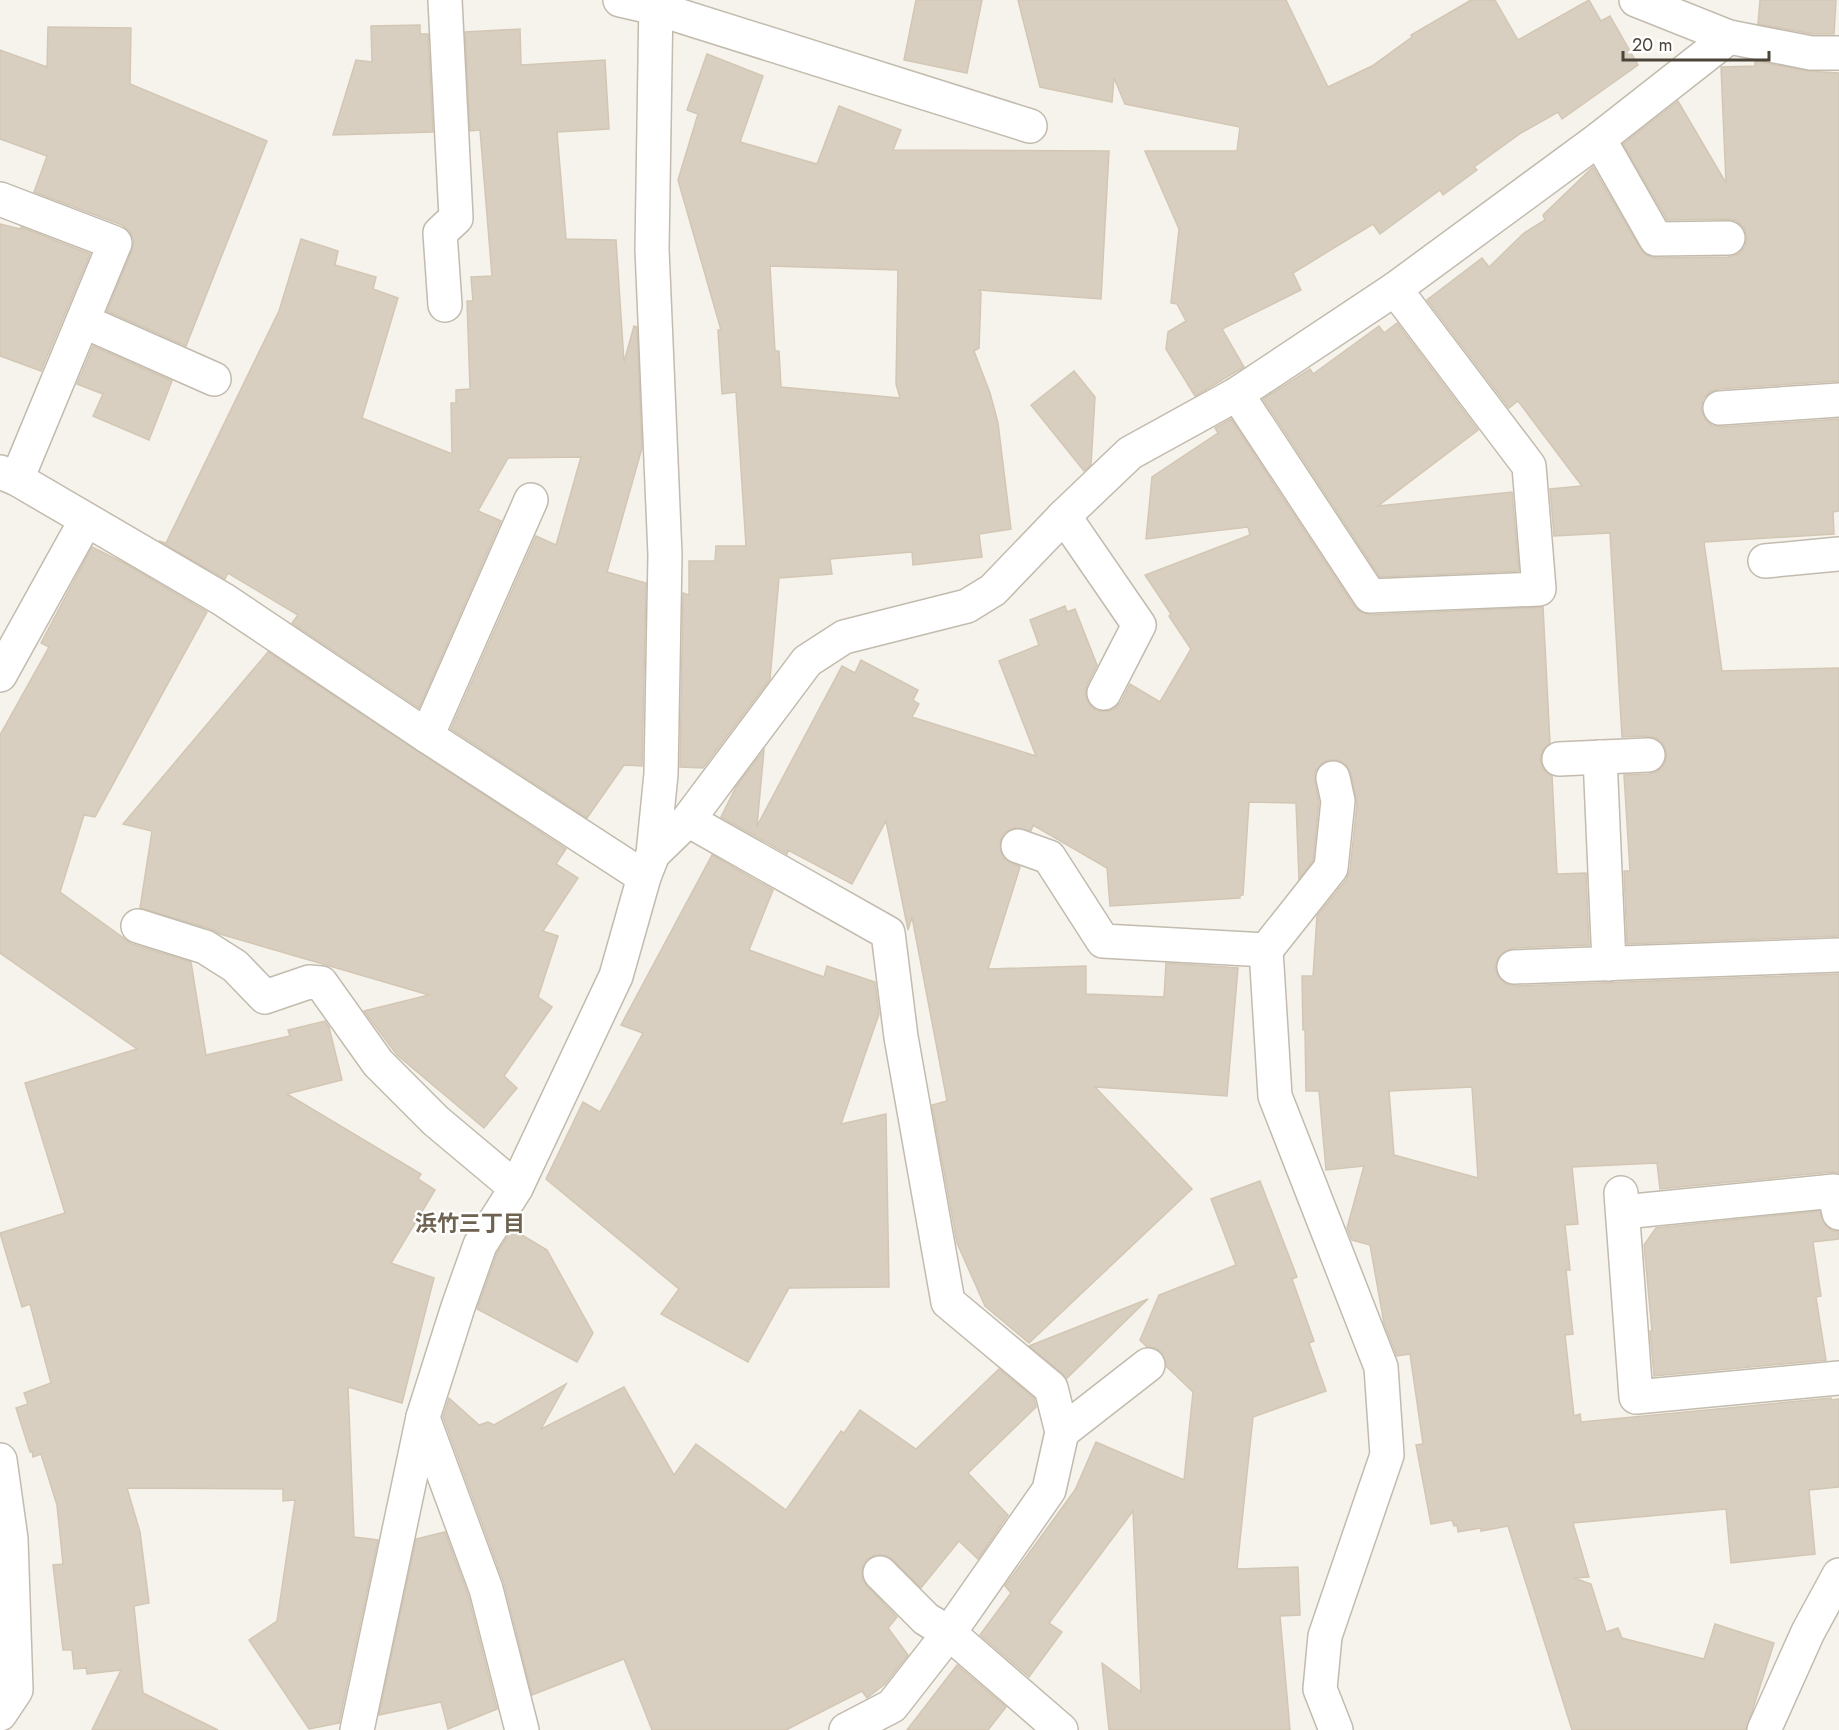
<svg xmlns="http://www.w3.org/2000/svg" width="1839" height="1730" font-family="Jost,'Noto Sans JP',sans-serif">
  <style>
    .building { fill: #d8cfc1; stroke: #d3c7b4; stroke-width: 1.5; fill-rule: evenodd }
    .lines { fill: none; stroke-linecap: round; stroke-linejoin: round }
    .minor-casing { stroke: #c2bbae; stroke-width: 36 }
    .minor { stroke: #fff; stroke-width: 33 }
    .labels { text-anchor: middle; stroke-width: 4.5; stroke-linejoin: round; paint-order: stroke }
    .neighbourhood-label { font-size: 22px; font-weight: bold; fill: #6e6250; stroke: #fff }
  </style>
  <rect width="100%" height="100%" fill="#f6f3ec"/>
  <!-- building -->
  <g class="building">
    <path d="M 916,0 L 982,0 L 967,73 L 904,60 Z"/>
    <path d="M 1018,0 L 1286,0 L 1328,87 L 1372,66 L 1412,37 L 1411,35 L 1471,0 L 1495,0 L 1518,40 L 1589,0 L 1601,21 L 1610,16 L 1638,65 L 1562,119 L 1558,112 L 1521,133 L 1474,167 L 1477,170 L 1443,195 L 1440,190 L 1380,234 L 1373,224 L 1293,273 L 1301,290 L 1222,329 L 1244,367 L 1195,396 L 1166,349 L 1168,332 L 1186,321 L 1177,304 L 1171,303 L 1179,229 L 1145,151 L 1237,151 L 1240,127 L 1125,104 L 1114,78 L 1112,102 L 1040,87 Z"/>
    <path d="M 1760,0 L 1836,0 L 1834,34 L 1813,34 L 1758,24 Z"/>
    <path d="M 420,25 L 420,34 L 428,34 L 433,132 L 333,135 L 356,60 L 372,62 L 371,26 Z"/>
    <path d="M 48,27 L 131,28 L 130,84 L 267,141 L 186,346 L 107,311 L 132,250 L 134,241 L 130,232 L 122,225 L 34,192 L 47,156 L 0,139 L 0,50 L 47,67 Z"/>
    <path d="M 520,29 L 521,65 L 605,60 L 609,129 L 557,132 L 566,239 L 616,240 L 624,362 L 634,326 L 637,327 L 642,448 L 607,572 L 646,583 L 642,766 L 624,765 L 587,818 L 451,729 L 536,536 L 556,545 L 581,457 L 508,458 L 478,511 L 501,521 L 419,708 L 292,623 L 298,615 L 228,573 L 225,579 L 159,541 L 166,543 L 279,311 L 301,239 L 338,251 L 335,265 L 376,277 L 373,289 L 398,298 L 362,418 L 452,454 L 451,403 L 456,403 L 456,390 L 470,389 L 467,301 L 473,301 L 471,277 L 492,276 L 480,130 L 470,131 L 465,32 Z"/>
    <path d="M 707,54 L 763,76 L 740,142 L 817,164 L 839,106 L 901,130 L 893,150 L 1109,151 L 1101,299 L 979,290 L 981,293 L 979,348 L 974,351 L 990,393 L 998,423 L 1011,529 L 979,534 L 982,557 L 913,565 L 912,552 L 830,559 L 832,574 L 779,578 L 770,679 L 703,768 L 680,767 L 683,593 L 689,595 L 689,561 L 715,561 L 716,546 L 746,546 L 736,392 L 722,394 L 718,330 L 721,330 L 678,180 L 698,114 L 687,110 ZM 770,266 L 898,270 L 896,384 L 900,398 L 781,387 L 779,351 L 775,351 Z"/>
    <path d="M 1755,61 L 1808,71 L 1839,73 L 1839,381 L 1718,389 L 1710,392 L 1703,399 L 1701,410 L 1705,419 L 1712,425 L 1721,427 L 1839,419 L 1839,511 L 1833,512 L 1834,534 L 1704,542 L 1722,671 L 1839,668 L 1839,936 L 1627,944 L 1624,871 L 1630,871 L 1624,775 L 1649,774 L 1658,771 L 1665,763 L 1667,754 L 1663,744 L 1656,738 L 1647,736 L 1622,737 L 1610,533 L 1554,536 L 1550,489 L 1582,486 L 1518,401 L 1509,408 L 1427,300 L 1482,258 L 1489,267 L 1524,233 L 1545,220 L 1543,215 L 1593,167 L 1640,248 L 1646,255 L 1656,258 L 1728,257 L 1738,254 L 1745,247 L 1747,237 L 1744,228 L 1737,221 L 1728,219 L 1667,220 L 1623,144 L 1678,101 L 1726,183 L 1721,67 L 1755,66 Z"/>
    <path d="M 0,224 L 20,229 L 21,227 L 90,254 L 41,371 L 0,356 Z"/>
    <path d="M 1397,323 L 1478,430 L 1378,506 L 1512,492 L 1519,571 L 1380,577 L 1263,399 L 1310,369 L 1313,374 L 1379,326 L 1384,333 Z"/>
    <path d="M 93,346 L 172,381 L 149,440 L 93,416 L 103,394 L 77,384 Z"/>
    <path d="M 1074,371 L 1095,397 L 1091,465 L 1084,471 L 1031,405 Z"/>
    <path d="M 1231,419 L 1354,606 L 1361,612 L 1371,615 L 1543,607 L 1550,743 L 1543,750 L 1540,760 L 1544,770 L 1552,776 L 1557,874 L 1586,873 L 1589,945 L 1513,948 L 1505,951 L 1498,958 L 1495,967 L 1498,976 L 1505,983 L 1515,986 L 1839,974 L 1839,1173 L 1832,1172 L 1660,1189 L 1657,1163 L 1572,1167 L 1578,1224 L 1565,1225 L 1570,1270 L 1566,1270 L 1573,1334 L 1565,1335 L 1574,1416 L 1580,1414 L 1581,1422 L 1831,1398 L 1832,1400 L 1839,1399 L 1839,1487 L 1809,1490 L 1815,1554 L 1731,1563 L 1726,1509 L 1573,1523 L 1589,1577 L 1574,1578 L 1591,1584 L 1606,1632 L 1618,1628 L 1622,1638 L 1704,1659 L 1715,1624 L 1774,1643 L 1746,1730 L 1572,1730 L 1508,1526 L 1481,1531 L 1481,1528 L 1458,1532 L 1457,1525 L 1454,1526 L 1452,1520 L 1431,1524 L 1416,1445 L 1423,1444 L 1410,1354 L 1397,1356 L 1384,1323 L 1370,1245 L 1352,1240 L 1347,1228 L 1364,1166 L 1326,1170 L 1319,1091 L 1306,1091 L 1305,1030 L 1303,1030 L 1302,976 L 1313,976 L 1317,916 L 1346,880 L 1350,870 L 1357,803 L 1351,774 L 1346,765 L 1338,760 L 1328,760 L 1321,764 L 1315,772 L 1315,782 L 1319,802 L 1313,861 L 1299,879 L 1296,803 L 1249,802 L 1243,895 L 1240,895 L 1240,898 L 1110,906 L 1107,868 L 1033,825 L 1031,831 L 1014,828 L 1005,832 L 1001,839 L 1000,849 L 1003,858 L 1020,867 L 988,969 L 1086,966 L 1086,994 L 1164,997 L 1166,963 L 1238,968 L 1227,1096 L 1095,1087 L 1192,1189 L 1029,1343 L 985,1306 L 957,1243 L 932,1105 L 947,1101 L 912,917 L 908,930 L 886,821 L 852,884 L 788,850 L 787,854 L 721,817 L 736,787 L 764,750 L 757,826 L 842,666 L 855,673 L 861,660 L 918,690 L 913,700 L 919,704 L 912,717 L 1036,756 L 999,661 L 1039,645 L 1030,620 L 1065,606 L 1067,612 L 1075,609 L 1097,665 L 1087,685 L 1085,694 L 1089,704 L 1096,710 L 1105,712 L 1114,709 L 1121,702 L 1130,684 L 1160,702 L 1191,649 L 1169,616 L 1171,614 L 1145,575 L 1250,535 L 1248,527 L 1146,539 L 1152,477 L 1218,433 L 1215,428 ZM 1472,1087 L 1478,1178 L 1394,1155 L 1389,1091 Z"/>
    <path d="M 92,547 L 124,563 L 207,612 L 95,817 L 84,815 L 60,892 L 132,944 L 191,962 L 206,1055 L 290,1036 L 288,1030 L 325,1021 L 329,1027 L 342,1080 L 287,1094 L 421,1174 L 418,1179 L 435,1190 L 391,1263 L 434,1278 L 402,1403 L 348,1387 L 354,1537 L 378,1540 L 339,1723 L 309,1729 L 249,1640 L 277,1621 L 295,1500 L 283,1501 L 283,1489 L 127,1488 L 140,1532 L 149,1603 L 134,1606 L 143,1693 L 218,1730 L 92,1730 L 121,1670 L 87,1674 L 86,1668 L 74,1669 L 72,1650 L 63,1650 L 53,1565 L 63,1564 L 57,1505 L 41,1454 L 33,1457 L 32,1451 L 30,1452 L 16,1408 L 28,1404 L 24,1393 L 51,1383 L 30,1304 L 22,1307 L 0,1233 L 65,1213 L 25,1083 L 137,1049 L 0,953 L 0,735 L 49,647 L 41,643 Z"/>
    <path d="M 268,652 L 566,849 L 556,864 L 578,878 L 543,931 L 558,936 L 538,997 L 552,1007 L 504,1076 L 517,1088 L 484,1128 L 397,1055 L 364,1011 L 429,995 L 220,934 L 211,929 L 140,908 L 152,831 L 123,824 Z"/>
    <path d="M 712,855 L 773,890 L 749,950 L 824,977 L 827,966 L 875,982 L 879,1014 L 841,1124 L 886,1114 L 889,1287 L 789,1288 L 748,1362 L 661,1314 L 679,1289 L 546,1179 L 583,1102 L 600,1112 L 643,1033 L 621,1025 Z"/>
    <path d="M 1260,1181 L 1297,1277 L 1292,1279 L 1314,1341 L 1309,1343 L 1326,1391 L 1253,1417 L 1237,1569 L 1298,1567 L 1300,1615 L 1280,1616 L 1290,1730 L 1109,1730 L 1102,1663 L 1141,1692 L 1133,1511 L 1049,1623 L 1062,1632 L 1029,1677 L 980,1635 L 1011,1593 L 1005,1586 L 1075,1490 L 1096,1442 L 1184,1480 L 1193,1392 L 1166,1366 L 1162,1353 L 1156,1348 L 1147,1347 L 1140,1340 L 1159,1295 L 1236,1265 L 1211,1199 Z"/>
    <path d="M 1819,1211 L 1826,1226 L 1833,1231 L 1839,1231 L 1839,1239 L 1813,1242 L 1821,1296 L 1816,1297 L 1826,1360 L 1654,1376 L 1650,1331 L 1652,1331 L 1644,1245 L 1656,1228 Z"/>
    <path d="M 512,1229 L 547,1250 L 593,1333 L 577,1362 L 477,1309 L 497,1253 Z"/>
    <path d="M 1148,1299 L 1066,1379 L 1063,1374 L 1029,1346 Z"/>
    <path d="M 999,1369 L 1034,1398 L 1036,1407 L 968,1473 L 1008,1515 L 978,1559 L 959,1541 L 921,1588 L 893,1560 L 885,1555 L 875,1555 L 866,1560 L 862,1569 L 862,1578 L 867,1586 L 897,1617 L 888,1628 L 908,1655 L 885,1684 L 867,1698 L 862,1691 L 786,1730 L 652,1730 L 624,1659 L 532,1695 L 504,1583 L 443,1417 L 449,1398 L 479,1425 L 488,1422 L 494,1425 L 566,1384 L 541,1429 L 624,1387 L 674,1475 L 696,1444 L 786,1510 L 841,1431 L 844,1433 L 860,1410 L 916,1449 Z"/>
    <path d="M 445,1532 L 468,1595 L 497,1709 L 448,1729 L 441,1702 L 379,1715 L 416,1539 Z"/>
    <path d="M 957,1665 L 1006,1707 L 988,1730 L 907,1730 Z"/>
  </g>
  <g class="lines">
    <!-- minor casing -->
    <g class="minor-casing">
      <g id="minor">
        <path d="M 445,0 L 456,218 L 440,233 L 445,305"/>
        <path d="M 620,0 L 655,8 L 1030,126"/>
        <path d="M 1636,0 L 1729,37 L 1811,53 L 1839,53"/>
        <path d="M 1599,139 L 1656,239 L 1728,238"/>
        <path d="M 0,199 L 115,243 L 17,479"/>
        <path d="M 83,321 L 214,379"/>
        <path d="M 1237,394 L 1370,596 L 1539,589 L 1529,466 L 1395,289"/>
        <path d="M 1720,408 L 1839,400"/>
        <path d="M 0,472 L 17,479 L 224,600 L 427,736 L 644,877"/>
        <path d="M 1064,516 L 1139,625 L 1104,693"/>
        <path d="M 1765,561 L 1839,554"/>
        <path d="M 0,675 L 86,520"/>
        <path d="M 427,736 L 531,500"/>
        <path d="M 1600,757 L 1609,964"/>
        <path d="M 1559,759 L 1648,755"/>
        <path d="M 688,820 L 888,933 L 901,1037 L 948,1302 L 1051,1388 L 1062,1432 L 1049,1490 L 949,1633 L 892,1706 L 846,1730"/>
        <path d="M 1018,846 L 1049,857 L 1103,941 L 1266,950 L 1331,868 L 1338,801 L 1333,778"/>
        <path d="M 653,854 L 688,820 L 807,661 L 844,637 L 967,606 L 993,590 L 1064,516 L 1130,453 L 1237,394 L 1395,289 L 1599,139 L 1729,37"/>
        <path d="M 138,926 L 205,947 L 235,966 L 265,997 L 309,982 L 321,983 L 378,1063 L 436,1121 L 516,1188"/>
        <path d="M 1266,950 L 1275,1096 L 1381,1367 L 1387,1455 L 1325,1636 L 1320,1689 L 1336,1730"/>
        <path d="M 1514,967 L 1839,955"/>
        <path d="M 1621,1193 L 1636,1397 L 1839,1378"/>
        <path d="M 1623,1212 L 1834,1191 L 1839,1213"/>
        <path d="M 423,1418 L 486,1589 L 522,1730"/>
        <path d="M 1062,1432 L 1148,1365"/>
        <path d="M 0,1460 L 11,1539 L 16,1690 L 0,1714"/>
        <path d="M 880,1573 L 926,1619 L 949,1633 L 1061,1730"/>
        <path d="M 357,1730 L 423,1417 L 458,1307 L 480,1245 L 516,1188 L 616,976 L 644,877 L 653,854 L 661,774 L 665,555 L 652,249 L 656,0"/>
        <path d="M 1764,1730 L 1808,1632 L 1839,1575"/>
      </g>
    </g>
    <!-- minor -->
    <use href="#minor" class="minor"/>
  </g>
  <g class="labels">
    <!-- neighbourhood labels -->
    <g class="neighbourhood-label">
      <text x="470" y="1231">浜竹三丁目</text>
    </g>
  </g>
  <!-- scale -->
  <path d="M1623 51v9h146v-9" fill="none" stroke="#4b4439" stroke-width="3"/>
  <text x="1632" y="51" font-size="18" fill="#4b4439" stroke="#ffffff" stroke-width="4.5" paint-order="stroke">20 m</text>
</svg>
